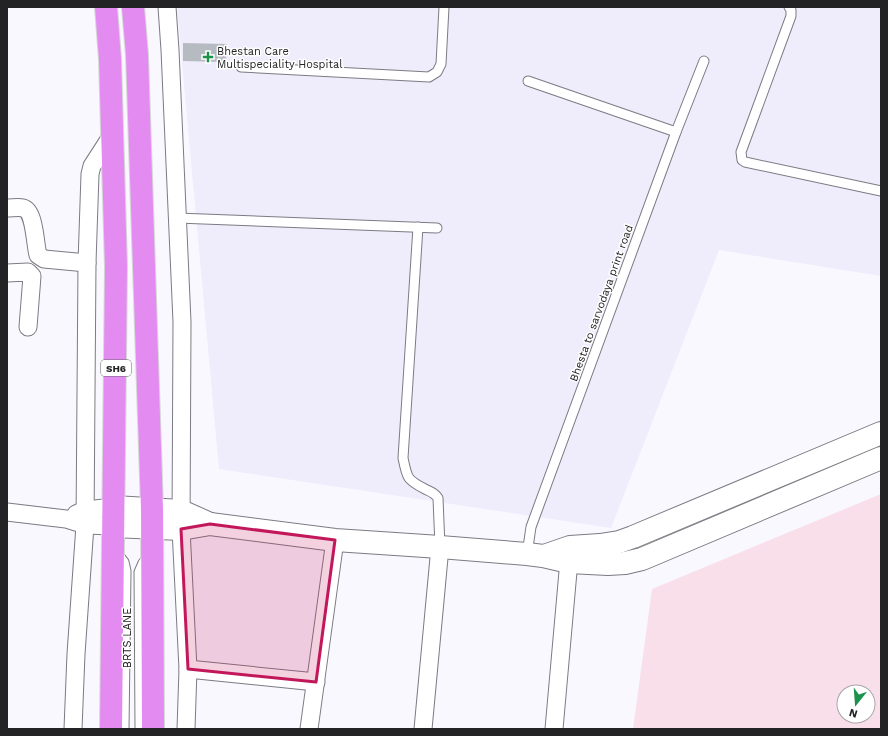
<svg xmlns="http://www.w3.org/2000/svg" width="888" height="736" font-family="'Work Sans',sans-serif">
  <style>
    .built { fill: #efecfc }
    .park { fill: #f9dfea; fill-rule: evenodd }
    .building { fill: #b6bac1 }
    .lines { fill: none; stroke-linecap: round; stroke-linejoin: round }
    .lane-casing { stroke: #7c7b83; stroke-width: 11 }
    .street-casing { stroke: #7c7b83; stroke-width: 19 }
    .secondary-casing { stroke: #7c7b83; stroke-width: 24 }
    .highway-casing { stroke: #d7d7d8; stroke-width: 24 }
    .lane { stroke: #fff; stroke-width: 9 }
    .street { stroke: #fff; stroke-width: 17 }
    .secondary { stroke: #fff; stroke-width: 22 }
    .highway { stroke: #e38bf1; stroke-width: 22 }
    .marked { fill: #c2185b; fill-opacity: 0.2; stroke: #c2185b; stroke-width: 3; stroke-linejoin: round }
    .poi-dot { fill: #1c924d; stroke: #fff; stroke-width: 1.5 }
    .labels { text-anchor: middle; stroke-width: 3; stroke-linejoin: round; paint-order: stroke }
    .shield { fill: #fff; stroke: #656466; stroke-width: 1 }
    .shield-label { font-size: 10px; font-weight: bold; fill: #232225 }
    .poi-label { font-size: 11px; fill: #232225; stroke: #fff; text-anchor: start }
    .street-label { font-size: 11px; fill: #232225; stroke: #fff }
  </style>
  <rect width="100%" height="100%" fill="#f9f8ff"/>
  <!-- built -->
  <path class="built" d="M 177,7 L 881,7 L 881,276 L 719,250 L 611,528 L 219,469 Z"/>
  <!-- park -->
  <path class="park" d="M 881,494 L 881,729 L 633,729 L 652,589 ZM 844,692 L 868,692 L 868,716 L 844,716 Z"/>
  <!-- building -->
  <path class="building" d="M 183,43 L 227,44 L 226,62 L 183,61 Z"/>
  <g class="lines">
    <!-- lane casing -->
    <g class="lane-casing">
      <g id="lane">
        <path d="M 789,7 L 791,10 L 791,16 L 741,152 L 742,160 L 745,162 L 881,191"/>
        <path d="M 241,67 L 429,77 L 437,72 L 441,64 L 444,7"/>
        <path d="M 528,81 L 676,132"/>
        <path d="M 177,218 L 437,228"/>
        <path d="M 418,227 L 403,458 C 407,478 407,480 425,489 C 431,492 435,493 438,498 L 440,547"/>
        <path d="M 117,553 L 124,562 L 126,571 L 124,729"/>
        <path d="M 527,554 L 531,527 L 676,132 L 704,61"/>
        <path d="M 140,729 L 139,572 L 143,563 L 148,557"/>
      </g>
    </g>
    <!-- street casing -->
    <g class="street-casing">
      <g id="street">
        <path d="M 167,7 L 170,50 L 182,322 L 181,529 L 188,669 L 186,729"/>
        <path d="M 7,208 C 12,208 19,207 23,208 C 35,211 35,245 38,255 L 44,259 L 87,263"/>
        <path d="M 7,273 L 28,272 L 32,276 L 28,327"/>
        <path d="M 7,512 L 66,519 L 85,525 L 113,526"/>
        <path d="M 76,514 L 85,510 L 114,507"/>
        <path d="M 188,669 L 316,682"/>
        <path d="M 73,729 L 76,654 L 85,525 L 87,263 L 90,174 L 92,166 L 112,135"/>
        <path d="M 309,729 L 335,540"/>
        <path d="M 423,729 L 440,547"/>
        <path d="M 554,729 L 570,549"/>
      </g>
    </g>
    <!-- secondary casing -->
    <g class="secondary-casing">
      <g id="secondary">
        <path d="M 114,507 L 181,511 L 210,524"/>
        <path d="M 113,526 L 181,529 L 210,524 L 335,540 L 440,547 L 527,554 L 543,556 L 569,562 L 608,564 L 625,563 L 642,559 L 881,458"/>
        <path d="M 544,556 L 570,547 L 600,545 L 619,542 L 633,537 L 881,433"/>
      </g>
    </g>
    <!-- highway casing -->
    <g class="highway-casing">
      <g id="highway">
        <path d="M 106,7 L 110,59 L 116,266 L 111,729"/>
        <path d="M 133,7 L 137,55 L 152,509 L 153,729"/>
      </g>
    </g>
    <!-- lane -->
    <use href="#lane" class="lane"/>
    <!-- street -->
    <use href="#street" class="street"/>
    <!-- secondary -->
    <use href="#secondary" class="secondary"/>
    <!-- highway -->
    <use href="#highway" class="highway"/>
  </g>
  <!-- marked area -->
  <path class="marked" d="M 210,524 L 335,540 L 316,682 L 188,669 L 181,529 Z"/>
  <!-- markers -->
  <path class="poi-dot" d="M206 51h4v4h4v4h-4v4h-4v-4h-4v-4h4z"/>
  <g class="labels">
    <!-- shield labels -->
    <rect class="shield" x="101" y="360" width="30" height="16" rx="3"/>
    <g class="shield-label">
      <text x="116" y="372">SH6</text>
    </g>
    <!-- poi labels -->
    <g class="poi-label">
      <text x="217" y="55">Bhestan Care<tspan x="217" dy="13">Multispeciality Hospital</tspan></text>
    </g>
    <!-- street labels -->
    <g class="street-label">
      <text transform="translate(601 303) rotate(-70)" y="4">Bhesta to sarvodaya print road</text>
      <text transform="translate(127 638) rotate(-90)" y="4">BRTS LANE</text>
    </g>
  </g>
  <!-- border -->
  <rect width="888" height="736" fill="none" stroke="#232225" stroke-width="16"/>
  <!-- north arrow -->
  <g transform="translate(856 704) rotate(197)"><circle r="19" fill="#ffffff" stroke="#a7a7a8"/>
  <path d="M0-3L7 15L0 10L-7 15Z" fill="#1c924d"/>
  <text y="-6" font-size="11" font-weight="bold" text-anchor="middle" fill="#232225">N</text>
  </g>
</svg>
